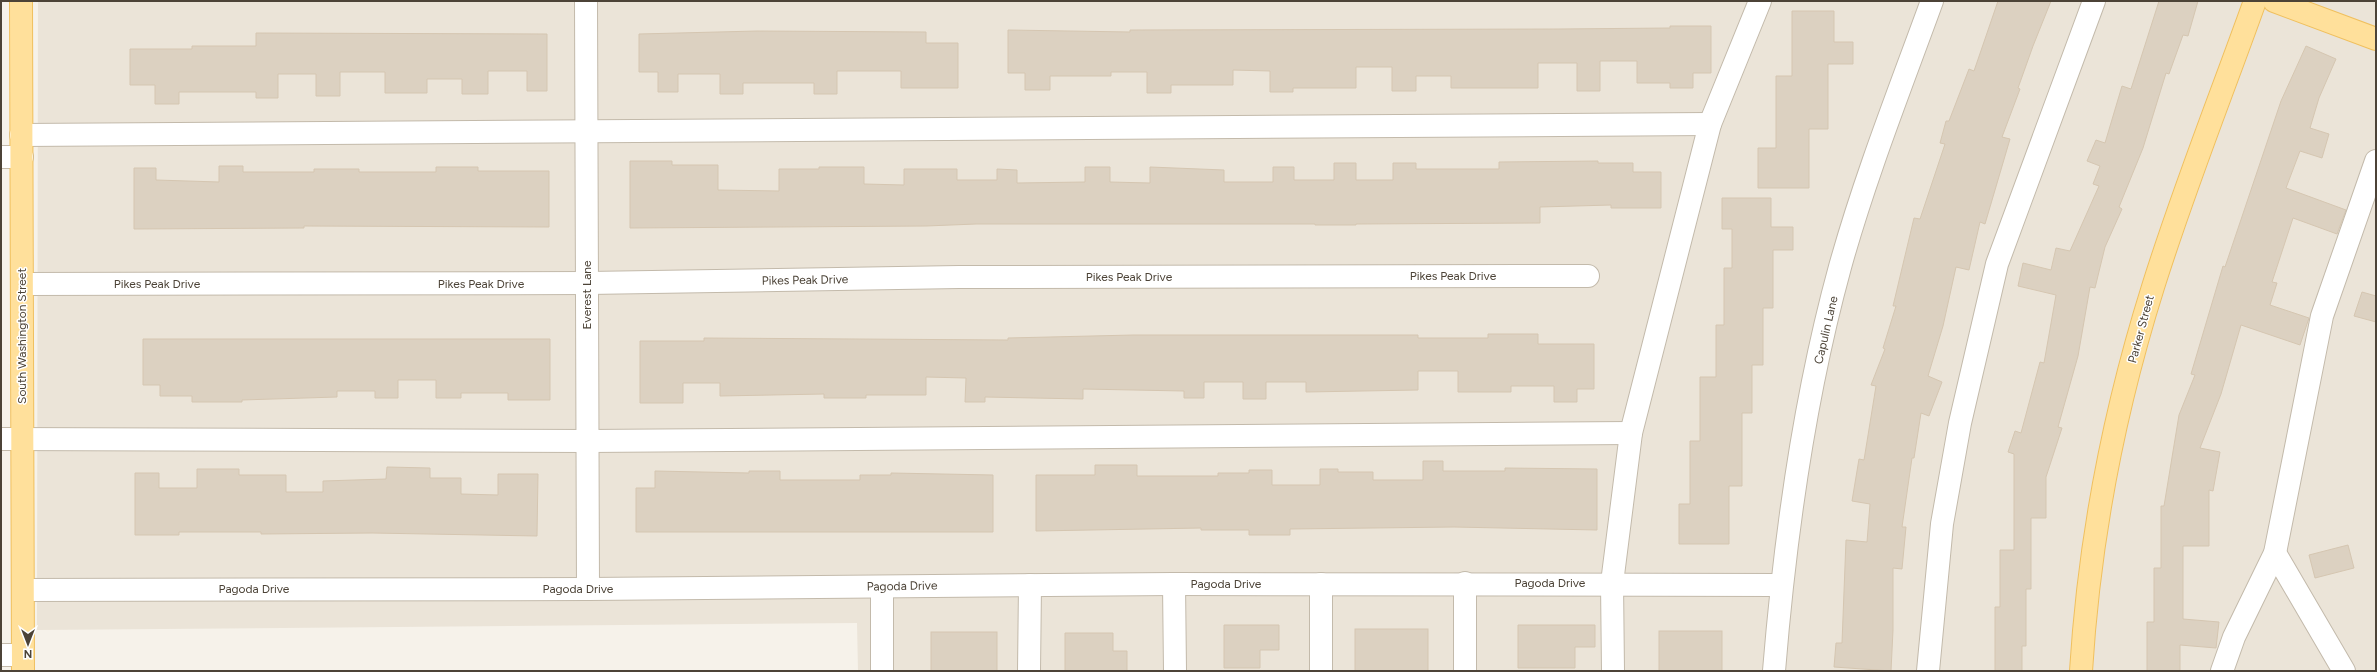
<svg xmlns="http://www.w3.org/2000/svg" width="2377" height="672" font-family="Figtree,sans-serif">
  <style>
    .residential { fill: #ebe4d8 }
    .building { fill: #dcd1c1; stroke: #d5c6b1 }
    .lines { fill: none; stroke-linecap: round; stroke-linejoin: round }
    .minor-casing { stroke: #c3baab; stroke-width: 24 }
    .major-casing { stroke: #f0c05f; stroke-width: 24 }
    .minor { stroke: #fff; stroke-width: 22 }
    .major { stroke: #ffe09b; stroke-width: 22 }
    .labels { text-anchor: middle; stroke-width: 3; stroke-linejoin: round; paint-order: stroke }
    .street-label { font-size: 12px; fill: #4c4337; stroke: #fff }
  </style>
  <rect width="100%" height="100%" fill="#f6f2ea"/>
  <!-- residential -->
  <path class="residential" d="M 38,1 L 2376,1 L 2376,671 L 858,671 L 857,623 L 37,630 Z"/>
  <!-- building -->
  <g class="building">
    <path d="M 1998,1 L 2051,1 L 2033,46 L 2018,88 L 2020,89 L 2002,137 L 2010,139 L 1985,224 L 1980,222 L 1969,270 L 1956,267 L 1943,326 L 1928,376 L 1942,382 L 1929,416 L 1921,413 L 1914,458 L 1912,458 L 1902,527 L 1906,527 L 1902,569 L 1893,568 L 1893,630 L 1891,671 L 1834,667 L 1836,643 L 1842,643 L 1846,540 L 1867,542 L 1870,504 L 1852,501 L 1859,459 L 1864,460 L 1876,386 L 1871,385 L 1885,349 L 1883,348 L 1896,306 L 1893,306 L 1914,218 L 1920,219 L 1945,144 L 1940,143 L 1946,121 L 1949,121 L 1969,69 L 1974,71 Z"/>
    <path d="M 2159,1 L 2198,1 L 2188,36 L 2183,35 L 2169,74 L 2166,73 L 2143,148 L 2119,207 L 2122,209 L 2105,247 L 2095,288 L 2090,287 L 2078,356 L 2058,427 L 2062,428 L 2046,477 L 2046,518 L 2031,518 L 2031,589 L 2026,589 L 2026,646 L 2022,646 L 2022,671 L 1995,671 L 1995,607 L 2000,607 L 2000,550 L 2014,550 L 2014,454 L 2008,452 L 2015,431 L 2021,433 L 2040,362 L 2044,363 L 2056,295 L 2018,286 L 2023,263 L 2051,270 L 2056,248 L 2070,251 L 2099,186 L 2093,184 L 2100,166 L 2087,161 L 2096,140 L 2105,143 L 2122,86 L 2131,89 Z"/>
    <path d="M 1792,11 L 1834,11 L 1834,42 L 1853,42 L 1853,64 L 1828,64 L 1828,129 L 1809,129 L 1809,188 L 1758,188 L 1758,148 L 1776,148 L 1776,76 L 1792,76 Z"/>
    <path d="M 1670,26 L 1711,26 L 1711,73 L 1693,73 L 1693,88 L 1670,88 L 1670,83 L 1637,83 L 1637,61 L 1600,61 L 1600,91 L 1577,91 L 1577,63 L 1538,63 L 1538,88 L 1451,88 L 1451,76 L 1416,76 L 1416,91 L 1392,91 L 1392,67 L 1356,67 L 1356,88 L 1293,88 L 1293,92 L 1270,92 L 1270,71 L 1233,70 L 1233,85 L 1171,85 L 1171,93 L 1147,93 L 1147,72 L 1111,72 L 1111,76 L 1050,76 L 1050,90 L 1025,90 L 1025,73 L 1008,73 L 1008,30 L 1130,32 L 1130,30 L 1559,29 L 1670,28 Z"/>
    <path d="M 757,31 L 926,32 L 926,43 L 958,43 L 958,88 L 901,88 L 901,71 L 837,71 L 837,94 L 814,94 L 814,83 L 743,83 L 743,94 L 720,94 L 720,74 L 678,74 L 678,92 L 658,92 L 658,72 L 639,72 L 639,34 Z"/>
    <path d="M 256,33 L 547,34 L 547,91 L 527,91 L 527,71 L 488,71 L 488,94 L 462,94 L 462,79 L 427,79 L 427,93 L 385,93 L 385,72 L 340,72 L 340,96 L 316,96 L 316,74 L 278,74 L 278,98 L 256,98 L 256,92 L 179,92 L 179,104 L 155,104 L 155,85 L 130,85 L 130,49 L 192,49 L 192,46 L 256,46 Z"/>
    <path d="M 2306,46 L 2336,59 L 2319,98 L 2310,128 L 2329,134 L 2322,158 L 2300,151 L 2286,188 L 2346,210 L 2337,234 L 2293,218 L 2272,282 L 2277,283 L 2270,305 L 2309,318 L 2300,345 L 2241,325 L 2221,394 L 2200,448 L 2220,452 L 2213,491 L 2209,490 L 2209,546 L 2183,546 L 2183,619 L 2219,622 L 2216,648 L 2180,645 L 2180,671 L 2147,671 L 2147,622 L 2154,622 L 2154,568 L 2161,568 L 2161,506 L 2164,506 L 2179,415 L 2195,375 L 2191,374 L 2223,266 L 2225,267 L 2281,101 Z"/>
    <path d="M 630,161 L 672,161 L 672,165 L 718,165 L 718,190 L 779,191 L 779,169 L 819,169 L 819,167 L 864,167 L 864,184 L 904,185 L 904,169 L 957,169 L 957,180 L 997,180 L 997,169 L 1017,170 L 1017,183 L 1085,182 L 1085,167 L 1110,167 L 1110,182 L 1150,183 L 1150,167 L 1224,170 L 1224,182 L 1273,182 L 1273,167 L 1294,167 L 1294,180 L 1334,180 L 1334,163 L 1356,163 L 1356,180 L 1393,180 L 1393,163 L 1416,163 L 1416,169 L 1499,169 L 1499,162 L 1598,161 L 1598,163 L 1633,163 L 1633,172 L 1661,172 L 1661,208 L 1611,208 L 1611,205 L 1540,207 L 1540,223 L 1356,224 L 1356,225 L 1315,225 L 1315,224 L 976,224 L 926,226 L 630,228 Z"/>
    <path d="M 219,166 L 243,166 L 243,172 L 314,172 L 314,169 L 359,169 L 359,172 L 436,172 L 436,167 L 478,167 L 478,171 L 549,171 L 549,227 L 304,226 L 304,228 L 134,229 L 134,168 L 156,168 L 156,180 L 219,182 Z"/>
    <path d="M 1722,198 L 1771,198 L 1771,227 L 1793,227 L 1793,250 L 1773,250 L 1773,308 L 1763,308 L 1763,365 L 1752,365 L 1752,413 L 1742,413 L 1742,486 L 1729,486 L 1729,544 L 1679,544 L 1679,504 L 1690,504 L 1690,441 L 1700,441 L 1700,377 L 1716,377 L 1716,325 L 1724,325 L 1724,268 L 1732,268 L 1732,229 L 1722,229 Z"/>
    <path d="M 2362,292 L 2376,296 L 2376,322 L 2354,316 Z"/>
    <path d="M 1488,334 L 1538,334 L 1538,344 L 1594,344 L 1594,389 L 1577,389 L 1577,402 L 1554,402 L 1554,386 L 1511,386 L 1511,392 L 1458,392 L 1458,371 L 1418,371 L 1418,390 L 1306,392 L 1306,382 L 1266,382 L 1266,399 L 1243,399 L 1243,382 L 1204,382 L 1204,398 L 1184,398 L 1184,391 L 1083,389 L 1083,399 L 985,397 L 985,402 L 965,402 L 966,378 L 926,377 L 926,395 L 866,395 L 866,398 L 824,398 L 824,394 L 720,396 L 720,383 L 683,383 L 683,403 L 640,403 L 640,341 L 704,341 L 704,338 L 1008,340 L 1008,338 L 1133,335 L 1418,335 L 1418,338 L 1488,338 Z"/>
    <path d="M 143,339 L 550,339 L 550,400 L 508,400 L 508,393 L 461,393 L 461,398 L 436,398 L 436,380 L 398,380 L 398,398 L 375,398 L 375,391 L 337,391 L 337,397 L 242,400 L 242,402 L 192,402 L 192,396 L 160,396 L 160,385 L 143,385 Z"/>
    <path d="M 1423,461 L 1443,461 L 1443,471 L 1505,471 L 1505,468 L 1597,469 L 1597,530 L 1454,527 L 1290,529 L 1290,535 L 1249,535 L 1249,530 L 1201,530 L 1201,528 L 1036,531 L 1036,475 L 1095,475 L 1095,465 L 1137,465 L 1137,476 L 1218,476 L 1218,473 L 1249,473 L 1249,470 L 1272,470 L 1272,485 L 1320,485 L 1320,469 L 1338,469 L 1338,472 L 1373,472 L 1373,480 L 1423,480 Z"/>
    <path d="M 387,467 L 430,468 L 430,478 L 461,478 L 461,494 L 498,495 L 498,474 L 538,474 L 537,536 L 372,533 L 261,534 L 261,532 L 179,532 L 179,535 L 135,535 L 135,473 L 159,473 L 159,488 L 197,488 L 197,469 L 239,469 L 239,475 L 286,475 L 286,492 L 323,492 L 323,481 L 386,479 Z"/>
    <path d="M 655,471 L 749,473 L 749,471 L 780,471 L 780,480 L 860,480 L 860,475 L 891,475 L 891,473 L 993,475 L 993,532 L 636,532 L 636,488 L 655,488 Z"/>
    <path d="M 2348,545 L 2354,568 L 2315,578 L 2309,555 Z"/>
    <path d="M 1224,625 L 1279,625 L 1279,650 L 1260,650 L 1260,668 L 1224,668 Z"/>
    <path d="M 1518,625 L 1595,625 L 1595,647 L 1575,647 L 1575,668 L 1518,668 Z"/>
    <rect x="1355" y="629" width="73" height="42"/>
    <rect x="1659" y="631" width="63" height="40"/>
    <rect x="931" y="632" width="66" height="39"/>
    <path d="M 1065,633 L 1113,633 L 1113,651 L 1127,651 L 1127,671 L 1065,671 Z"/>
  </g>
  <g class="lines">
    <!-- minor casing -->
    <g class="minor-casing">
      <g id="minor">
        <path d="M 586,1 L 588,589"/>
        <path d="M 21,135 L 1710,124"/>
        <path d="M 1,157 L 22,157"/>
        <path d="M 22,284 L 588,283 L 959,277 L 1588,276"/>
        <path d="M 1,439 L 588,441 L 1631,433"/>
        <path d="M 2275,553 L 2344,671"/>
        <path d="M 1174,584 L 1175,671"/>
        <path d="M 1321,584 L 1321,671"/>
        <path d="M 882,587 L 882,671"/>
        <path d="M 23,590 L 588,589 L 1174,584 L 1781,585"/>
        <path d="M 1,655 L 23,655"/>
        <path d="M 1029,671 L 1030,585"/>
        <path d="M 1465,671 L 1465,583"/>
        <path d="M 1613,671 L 1612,583 L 1631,433 L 1710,124 L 1760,1"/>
        <path d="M 1774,671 C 1785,536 1804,398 1840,267 C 1865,177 1900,89 1932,1"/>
        <path d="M 1928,671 L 1942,524 L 1960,423 L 1997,264 L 2094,1"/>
        <path d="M 2222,671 L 2234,637 L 2275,553 L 2322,316 L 2376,161"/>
      </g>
    </g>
    <!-- major casing -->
    <g class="major-casing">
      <g id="major">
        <path d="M 21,1 L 23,671"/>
        <path d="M 2274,1 L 2376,39"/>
        <path d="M 2081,671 C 2089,542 2114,411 2153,287 C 2183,191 2221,96 2255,1"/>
      </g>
    </g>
    <!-- minor -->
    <use href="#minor" class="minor"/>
    <!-- major -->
    <use href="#major" class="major"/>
  </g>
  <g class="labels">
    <!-- street labels -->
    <g class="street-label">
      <text x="1453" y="280">Pikes Peak Drive</text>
      <text x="1129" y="281">Pikes Peak Drive</text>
      <text transform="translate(805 280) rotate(-1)" y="4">Pikes Peak Drive</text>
      <text x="157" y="288">Pikes Peak Drive</text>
      <text x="481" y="288">Pikes Peak Drive</text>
      <text transform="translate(587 295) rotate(-90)" y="4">Everest Lane</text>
      <text transform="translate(2141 329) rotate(-75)" y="4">Parker Street</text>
      <text transform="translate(1826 330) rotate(-77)" y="4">Capulin Lane</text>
      <text transform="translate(22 336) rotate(-90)" y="4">South Washington Street</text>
      <text x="1550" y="587">Pagoda Drive</text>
      <text x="1226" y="588">Pagoda Drive</text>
      <text transform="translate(902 586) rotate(-1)" y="4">Pagoda Drive</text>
      <text x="254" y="593">Pagoda Drive</text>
      <text x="578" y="593">Pagoda Drive</text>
    </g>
  </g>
  <!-- border -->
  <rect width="2377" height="672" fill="none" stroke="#4c4337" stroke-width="4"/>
  <!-- north arrow -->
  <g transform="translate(28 644) rotate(180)" stroke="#ffffff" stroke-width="3" paint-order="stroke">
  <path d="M0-3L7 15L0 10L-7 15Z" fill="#4c4337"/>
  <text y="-6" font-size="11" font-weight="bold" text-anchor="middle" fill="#4c4337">N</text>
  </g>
</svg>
